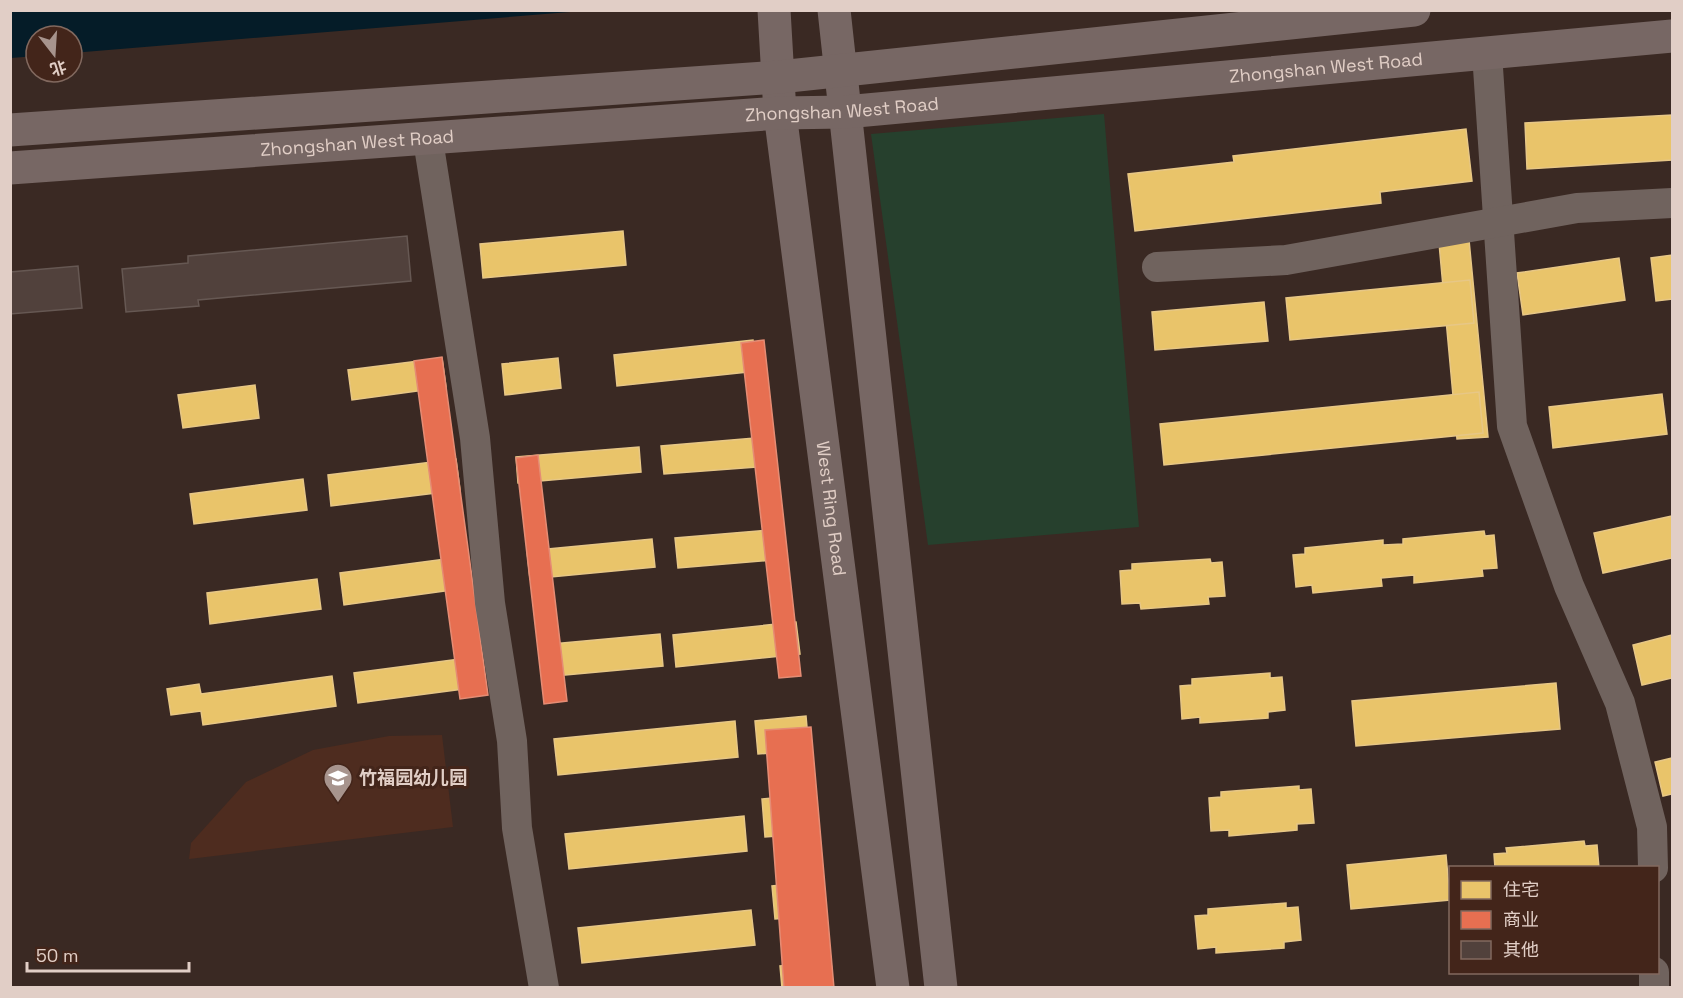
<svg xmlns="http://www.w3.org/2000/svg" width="1683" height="998" font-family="'Space Grotesk','Noto Sans SC',sans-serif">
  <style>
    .built { fill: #4e2c1f }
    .green { fill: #26402d }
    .water { fill: #051c28 }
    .homes { fill: #e9c46a; stroke: #e7c786; stroke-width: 1.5 }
    .shops { fill: #e76f51; stroke: #e58c74; stroke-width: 1.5 }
    .building { fill: #51413c; stroke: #665853; stroke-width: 1.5 }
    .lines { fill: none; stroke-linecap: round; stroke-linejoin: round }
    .minor { stroke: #70635e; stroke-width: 30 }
    .major { stroke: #776764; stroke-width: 33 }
    .labels { text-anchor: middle; stroke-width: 6; stroke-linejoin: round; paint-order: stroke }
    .street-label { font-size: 18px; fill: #e1cec6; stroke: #43251a }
    .poi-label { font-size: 18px; font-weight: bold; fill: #e1cec6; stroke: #43251a; text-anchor: start }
  </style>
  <rect width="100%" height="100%" fill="#3a2923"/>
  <!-- built -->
  <path class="built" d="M 442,735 L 453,827 L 189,859 L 191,843 L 246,782 L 313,750 L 389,736 Z"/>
  <!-- green -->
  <path class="green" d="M 1104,114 L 1139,527 L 928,545 L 871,134 Z"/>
  <!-- water -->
  <path class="water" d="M 11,10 L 582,10 L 582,11 L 72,53 L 72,36 L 36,36 L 36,56 L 11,58 Z"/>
  <!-- homes -->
  <g class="homes">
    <path d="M 1672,115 L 1672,160 L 1527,169 L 1525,123 Z"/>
    <path d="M 1466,129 L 1472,181 L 1380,192 L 1381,203 L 1135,231 L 1128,174 L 1234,162 L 1233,156 Z"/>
    <path d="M 623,231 L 626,265 L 483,278 L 480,244 Z"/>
    <path d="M 1469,240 L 1488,437 L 1457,439 L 1439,243 Z"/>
    <path d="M 1672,255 L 1672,299 L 1656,301 L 1651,258 Z"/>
    <path d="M 1619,258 L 1625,300 L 1523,315 L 1517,273 Z"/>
    <path d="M 1470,280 L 1474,323 L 1290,340 L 1286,298 Z"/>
    <path d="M 1264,302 L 1268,341 L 1155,350 L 1152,312 Z"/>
    <path d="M 753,340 L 757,371 L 617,386 L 614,355 Z"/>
    <path d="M 442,358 L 446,387 L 352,400 L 348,370 Z"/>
    <path d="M 558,358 L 561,388 L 505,395 L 502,364 Z"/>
    <path d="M 255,385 L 259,418 L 183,428 L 178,395 Z"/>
    <path d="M 1479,392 L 1483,433 L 1164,465 L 1160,424 Z"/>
    <path d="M 1662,394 L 1667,434 L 1553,448 L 1549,407 Z"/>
    <path d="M 768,437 L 771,466 L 664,474 L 661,446 Z"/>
    <path d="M 639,447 L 641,472 L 518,483 L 516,457 Z"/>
    <path d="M 456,459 L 460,490 L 331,506 L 328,475 Z"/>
    <path d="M 303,479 L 307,510 L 194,524 L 190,494 Z"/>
    <path d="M 1672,516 L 1672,558 L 1603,573 L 1594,533 Z"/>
    <path d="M 783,529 L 785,559 L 678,568 L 675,538 Z"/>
    <path d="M 1484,531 L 1485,536 L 1494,535 L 1497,568 L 1482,569 L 1483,576 L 1414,583 L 1414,575 L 1381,578 L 1382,586 L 1313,593 L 1312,585 L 1296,587 L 1293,555 L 1305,554 L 1305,548 L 1383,540 L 1383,545 L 1403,544 L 1403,539 Z"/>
    <path d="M 652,539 L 655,567 L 530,579 L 527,551 Z"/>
    <path d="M 468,556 L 473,587 L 344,605 L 340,573 Z"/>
    <path d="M 1210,559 L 1211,563 L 1222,562 L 1225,596 L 1208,597 L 1209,604 L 1141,609 L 1140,603 L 1122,604 L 1120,571 L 1132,570 L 1132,564 Z"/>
    <path d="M 317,579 L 321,609 L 210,624 L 207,593 Z"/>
    <path d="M 796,622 L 800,654 L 676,667 L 673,635 Z"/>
    <path d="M 660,634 L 663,666 L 544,677 L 541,645 Z"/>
    <path d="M 1672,635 L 1672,678 L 1642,685 L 1633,645 Z"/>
    <path d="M 482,656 L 486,686 L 358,703 L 354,673 Z"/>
    <path d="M 1270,673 L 1270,678 L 1282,677 L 1285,710 L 1268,712 L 1268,718 L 1200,723 L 1200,717 L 1182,719 L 1180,686 L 1192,685 L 1192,679 Z"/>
    <path d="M 332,676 L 336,706 L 203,725 L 201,711 L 171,715 L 167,689 L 199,684 L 201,694 Z"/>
    <path d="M 1556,683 L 1560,729 L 1356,746 L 1352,701 Z"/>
    <path d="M 806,716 L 809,750 L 758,754 L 755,721 Z"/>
    <path d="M 735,721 L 738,757 L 558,775 L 554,739 Z"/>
    <path d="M 1672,758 L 1672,794 L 1663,796 L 1655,762 Z"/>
    <path d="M 1299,786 L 1299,790 L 1311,789 L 1314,823 L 1297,824 L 1297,830 L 1229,836 L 1229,830 L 1211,831 L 1209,798 L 1221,797 L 1221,792 Z"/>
    <path d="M 814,794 L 818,833 L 765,837 L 762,799 Z"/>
    <path d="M 744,816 L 747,851 L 569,869 L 565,834 Z"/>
    <path d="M 1584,841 L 1585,846 L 1597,845 L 1599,868 L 1495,868 L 1494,854 L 1507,853 L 1506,848 Z"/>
    <path d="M 1446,855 L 1450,900 L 1351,909 L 1347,865 Z"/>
    <path d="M 823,881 L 826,915 L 775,919 L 772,886 Z"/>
    <path d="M 1286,903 L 1286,908 L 1298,907 L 1301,940 L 1284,942 L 1284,948 L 1216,953 L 1216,947 L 1198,949 L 1195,916 L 1208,915 L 1208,909 Z"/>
    <path d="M 751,910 L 755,945 L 582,963 L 578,928 Z"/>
    <path d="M 831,961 L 833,988 L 782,988 L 780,966 Z"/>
  </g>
  <!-- shops -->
  <g class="shops">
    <path d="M 764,340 L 801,676 L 779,678 L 741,343 Z"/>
    <path d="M 442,357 L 488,695 L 460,699 L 414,361 Z"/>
    <path d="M 538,455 L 567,701 L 544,704 L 516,458 Z"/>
    <path d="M 811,727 L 834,988 L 784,988 L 765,730 Z"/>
  </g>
  <!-- building -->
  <g class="building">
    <path d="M 407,236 L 411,281 L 198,300 L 199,306 L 126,312 L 122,269 L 188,263 L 188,256 Z"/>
    <path d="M 78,266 L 82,308 L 10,314 L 10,272 Z"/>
  </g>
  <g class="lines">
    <!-- minor -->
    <g class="minor">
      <path d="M 1487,53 L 1512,426 L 1569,586 L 1620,703 L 1652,827 L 1653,868"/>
      <path d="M 428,140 L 475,438 L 490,603 L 512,741 L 517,828 L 544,988"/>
      <path d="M 1157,267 L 1286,260 L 1577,208 L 1672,203"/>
      <path d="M 1654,972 L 1654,988"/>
    </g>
    <!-- major -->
    <g class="major">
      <path id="s1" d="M 774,10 L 780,113 L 893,988"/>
      <path d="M 834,10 L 941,988"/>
      <path d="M 10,130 L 779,77 L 1414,10"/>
      <path id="s2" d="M 10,168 L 780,113 L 845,112 L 1672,36"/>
    </g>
  </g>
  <!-- icons -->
  <defs>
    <g id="school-pin" transform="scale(1.5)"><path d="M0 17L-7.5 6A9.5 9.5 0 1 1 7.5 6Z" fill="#a7948d" stroke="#43251a"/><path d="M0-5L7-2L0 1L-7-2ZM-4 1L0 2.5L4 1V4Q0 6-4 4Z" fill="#fff"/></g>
  </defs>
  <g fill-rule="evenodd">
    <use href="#school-pin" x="338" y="778"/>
  </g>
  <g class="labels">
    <!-- street labels -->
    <g class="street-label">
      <text dy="6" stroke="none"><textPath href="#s2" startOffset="1320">Zhongshan West Road</textPath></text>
      <text dy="6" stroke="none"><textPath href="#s2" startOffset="834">Zhongshan West Road</textPath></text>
      <text dy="6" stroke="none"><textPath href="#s2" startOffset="348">Zhongshan West Road</textPath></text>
      <text dy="6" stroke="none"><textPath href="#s1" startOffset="502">West Ring Road</textPath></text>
    </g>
    <!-- poi labels -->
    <g class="poi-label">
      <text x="359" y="784">竹福园幼儿园</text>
    </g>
  </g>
  <!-- border -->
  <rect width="1683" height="998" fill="none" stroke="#e1cec6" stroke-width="24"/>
  <!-- legend -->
  <rect x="1449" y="866" width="210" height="108" fill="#43251a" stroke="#82695f" stroke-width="1.5"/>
  <rect x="1461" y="881" width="30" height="18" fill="#e9c46a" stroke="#82695f" stroke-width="1.5"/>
  <text x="1503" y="896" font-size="18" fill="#e1cec6">住宅</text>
  <rect x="1461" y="911" width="30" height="18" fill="#e76f51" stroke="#82695f" stroke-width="1.5"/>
  <text x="1503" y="926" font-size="18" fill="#e1cec6">商业</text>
  <rect x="1461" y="941" width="30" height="18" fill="#51413c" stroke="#82695f" stroke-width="1.5"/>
  <text x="1503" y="956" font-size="18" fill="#e1cec6">其他</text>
  <!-- north arrow -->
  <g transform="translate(54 54) rotate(163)"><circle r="28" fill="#43251a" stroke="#82695f" stroke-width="1.5"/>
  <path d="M0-4.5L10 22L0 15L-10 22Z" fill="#a7948d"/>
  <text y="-9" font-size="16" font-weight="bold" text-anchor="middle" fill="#e1cec6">北</text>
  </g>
  <!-- scale -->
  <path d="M27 962v9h162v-9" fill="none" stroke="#e1cec6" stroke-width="3"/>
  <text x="36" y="962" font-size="18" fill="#e1cec6" stroke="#43251a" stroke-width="4.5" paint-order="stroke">50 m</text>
</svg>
